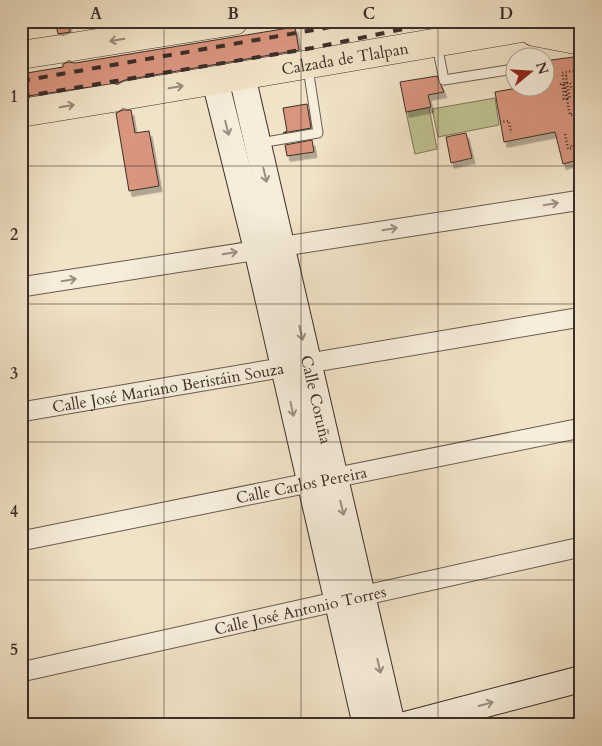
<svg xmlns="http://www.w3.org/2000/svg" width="602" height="746" font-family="Cardo,serif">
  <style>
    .green { fill: #c0c291; stroke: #7e785d }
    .building { fill: #da957e; stroke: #3c2e29; filter: url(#shadow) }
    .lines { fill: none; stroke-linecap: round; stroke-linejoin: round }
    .lane-casing { stroke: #695b50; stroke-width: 11 }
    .street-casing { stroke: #695b50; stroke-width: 21 }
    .secondary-casing { stroke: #3c2e29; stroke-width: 28 }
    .highway-casing { stroke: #3c2e29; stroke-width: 29 }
    .path { stroke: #3c2e29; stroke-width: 2.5; stroke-dasharray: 1 2.5; stroke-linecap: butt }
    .lane { stroke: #f6eddb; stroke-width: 9 }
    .street { stroke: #f6eddb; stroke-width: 19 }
    .secondary { stroke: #f6eddb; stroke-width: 26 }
    .highway { stroke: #f1e3c7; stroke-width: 28 }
    .rail { stroke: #3c2e29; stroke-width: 4; stroke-dasharray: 9 9; stroke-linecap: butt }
    .oneway { stroke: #968878 }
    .oneway2 { stroke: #998e82 }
    .grid { fill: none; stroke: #3c2e29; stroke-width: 1; stroke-opacity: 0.55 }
    .labels { text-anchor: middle; stroke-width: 4; stroke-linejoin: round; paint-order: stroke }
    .street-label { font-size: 16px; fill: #3c2e29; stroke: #f6eddb }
    .neatline { fill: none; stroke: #3c2e29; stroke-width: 2 }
    .grid-label { font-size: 16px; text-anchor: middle; font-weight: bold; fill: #3c2e29 }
  </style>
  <defs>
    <filter id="shadow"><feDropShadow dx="3" dy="5.5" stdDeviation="0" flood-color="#0004"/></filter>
  </defs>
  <rect width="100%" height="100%" fill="#f1e3c7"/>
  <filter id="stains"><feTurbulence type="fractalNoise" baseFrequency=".004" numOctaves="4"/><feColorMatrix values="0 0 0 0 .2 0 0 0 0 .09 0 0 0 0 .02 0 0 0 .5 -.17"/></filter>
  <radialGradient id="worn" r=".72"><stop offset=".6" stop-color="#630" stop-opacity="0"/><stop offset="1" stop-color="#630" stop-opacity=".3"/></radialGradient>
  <!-- green -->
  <g class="green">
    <path d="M 495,98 L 499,125 L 438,137 L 432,109 Z"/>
    <path d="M 429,107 L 437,149 L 415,154 L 406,112 Z"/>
  </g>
  <!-- building -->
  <g class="building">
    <path d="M 55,21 L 68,21 L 70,32 L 58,34 Z"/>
    <path d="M 295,27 L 299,50 L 125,80 L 118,83 L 21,97 L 21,74 L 63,67 L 63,64 L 68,62 L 75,63 Z"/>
    <path d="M 581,56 L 581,125 L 574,126 L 581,159 L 563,164 L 555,132 L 504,142 L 495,92 L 517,88 L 544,88 L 544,61 Z"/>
    <path d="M 437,76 L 444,92 L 428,95 L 431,107 L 406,112 L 400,82 Z"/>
    <path d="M 307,104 L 311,128 L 283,133 L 287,131 L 283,108 Z"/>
    <path d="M 123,110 L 131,110 L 135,133 L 149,131 L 159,186 L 129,191 L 116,113 Z"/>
    <path d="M 466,133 L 472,158 L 451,163 L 446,137 Z"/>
    <path d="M 312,140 L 314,152 L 287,156 L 285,145 Z"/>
  </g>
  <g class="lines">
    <!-- lane casing -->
    <g class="lane-casing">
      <g id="lane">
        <path d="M 437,45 L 444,80 L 514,69"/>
        <path d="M 260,143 L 318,133 L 308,68"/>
      </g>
    </g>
    <!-- street casing -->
    <g class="street-casing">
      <g id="street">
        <path d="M 21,287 L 581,200"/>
        <path id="s1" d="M 21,412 L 581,317"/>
        <path id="s2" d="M 21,541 L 581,428"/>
        <path id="s3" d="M 21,672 L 581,547"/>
      </g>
    </g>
    <!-- secondary casing -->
    <g class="secondary-casing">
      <g id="secondary">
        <path id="s4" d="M 242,76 L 392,725"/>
        <path d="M 215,80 L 257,249 L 366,725"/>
        <path d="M 405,725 L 581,679"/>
      </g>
    </g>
    <!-- highway casing -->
    <g class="highway-casing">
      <g id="highway">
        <path d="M 534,32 L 581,41"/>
        <path d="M 72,47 L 234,21"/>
        <path d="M 21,55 L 60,49"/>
        <path id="s5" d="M 128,95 L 563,21"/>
        <path d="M 21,113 L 113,98"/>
      </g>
    </g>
    <!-- path -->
    <g class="path">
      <path d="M 564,83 L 562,73 L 573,71"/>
      <path d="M 567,83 L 566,76 L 569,75"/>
      <path d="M 560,84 L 562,83 L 564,99 L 567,99 L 564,83 L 568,98 L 570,98 L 567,83 L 570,83 L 572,90"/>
      <path d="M 567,99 L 570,115 L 579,113"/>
      <path d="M 500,122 L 509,121 L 511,133"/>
      <path d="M 565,134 L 568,149 L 572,148 L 571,143"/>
    </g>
    <!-- lane -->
    <use href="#lane" class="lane"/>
    <!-- street -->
    <use href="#street" class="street"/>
    <!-- secondary -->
    <use href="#secondary" class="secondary"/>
    <!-- highway -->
    <use href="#highway" class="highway"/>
    <!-- rail -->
    <g class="rail">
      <path d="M 21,81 L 365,21"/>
      <path d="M 21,97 L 312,48 L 442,21"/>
    </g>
  </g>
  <!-- one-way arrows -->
  <defs><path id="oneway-shaft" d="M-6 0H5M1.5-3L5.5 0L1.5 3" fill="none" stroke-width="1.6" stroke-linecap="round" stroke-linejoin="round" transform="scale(1.25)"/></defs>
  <g class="oneway">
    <use href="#oneway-shaft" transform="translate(117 40) rotate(171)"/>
    <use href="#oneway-shaft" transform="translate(176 87) rotate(-10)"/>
    <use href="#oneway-shaft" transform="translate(67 106) rotate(-10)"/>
  </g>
  <g class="oneway2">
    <use href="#oneway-shaft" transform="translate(227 128) rotate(76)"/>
    <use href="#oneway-shaft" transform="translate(265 175) rotate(77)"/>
    <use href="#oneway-shaft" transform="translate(551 204) rotate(-9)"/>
    <use href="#oneway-shaft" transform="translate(390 229) rotate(-9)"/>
    <use href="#oneway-shaft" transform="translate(230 253) rotate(-9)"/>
    <use href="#oneway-shaft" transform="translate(69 280) rotate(-9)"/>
    <use href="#oneway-shaft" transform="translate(301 333) rotate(77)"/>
    <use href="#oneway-shaft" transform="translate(292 409) rotate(78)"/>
    <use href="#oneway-shaft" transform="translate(342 508) rotate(77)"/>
    <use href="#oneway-shaft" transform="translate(379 666) rotate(77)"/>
    <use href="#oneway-shaft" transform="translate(486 704) rotate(-15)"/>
  </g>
  <!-- grid -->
  <path class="grid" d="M 164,21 L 164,725M 301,21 L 301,725M 438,21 L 438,725M 21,166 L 581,166M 21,304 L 581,304M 21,442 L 581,442M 21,580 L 581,580"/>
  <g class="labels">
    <!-- street labels -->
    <g class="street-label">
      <text dy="6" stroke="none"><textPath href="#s5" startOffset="220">Calzada de Tlalpan</textPath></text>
      <text dy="6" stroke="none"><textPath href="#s1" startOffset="149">Calle José Mariano Beristáin Souza</textPath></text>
      <text dy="6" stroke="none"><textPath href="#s4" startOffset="332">Calle Coruña</textPath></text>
      <text dy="6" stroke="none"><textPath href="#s2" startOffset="286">Calle Carlos Pereira</textPath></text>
      <text dy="6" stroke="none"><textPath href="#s3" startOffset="286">Calle José Antonio Torres</textPath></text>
    </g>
  </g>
  <!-- margin -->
  <rect width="602" height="746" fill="none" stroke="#f1e3c7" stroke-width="55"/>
  <!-- north arrow -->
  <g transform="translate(530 72) rotate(72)"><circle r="24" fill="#f6eddb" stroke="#aca194"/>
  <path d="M0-4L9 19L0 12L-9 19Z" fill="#8f2418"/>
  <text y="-8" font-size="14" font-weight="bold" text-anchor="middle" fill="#3c2e29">N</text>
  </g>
  <rect x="28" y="28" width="546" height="690" class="neatline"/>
  <g class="grid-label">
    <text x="96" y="19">A</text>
    <text x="233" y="19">B</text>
    <text x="369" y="19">C</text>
    <text x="506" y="19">D</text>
    <text x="14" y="102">1</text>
    <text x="14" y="240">2</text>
    <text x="14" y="379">3</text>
    <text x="14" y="517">4</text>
    <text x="14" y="655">5</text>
  </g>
  <rect width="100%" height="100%" filter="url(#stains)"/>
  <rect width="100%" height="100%" fill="url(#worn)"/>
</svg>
